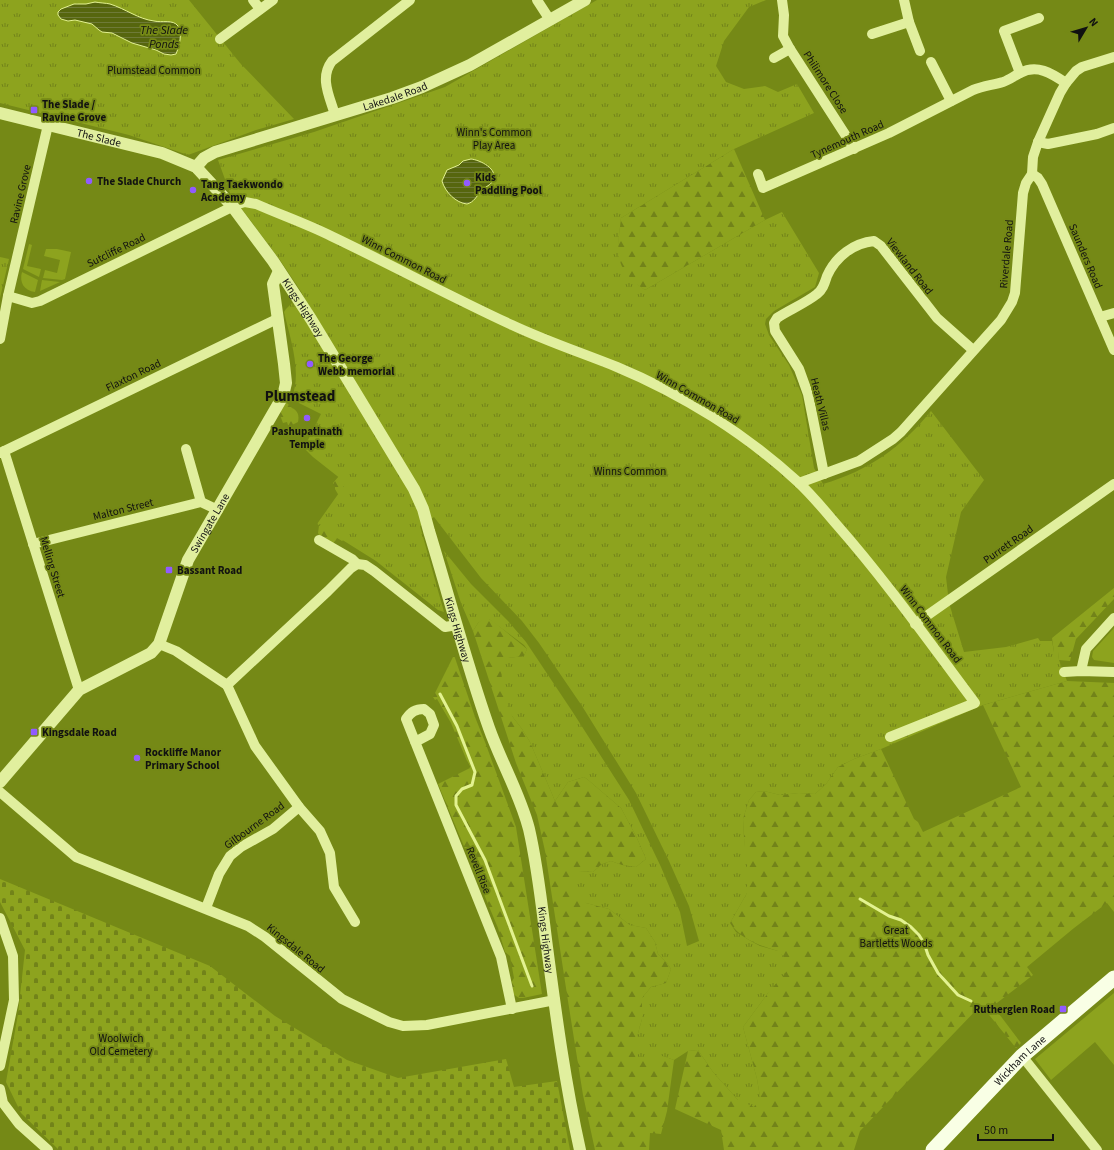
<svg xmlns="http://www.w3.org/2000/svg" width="1114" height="1150" font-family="'Source Sans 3',sans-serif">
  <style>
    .grass { fill: #8da31e }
    .forest { fill: url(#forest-firs) }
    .cemetery { fill: url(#cemetery-stones) }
    .park { fill: url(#park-tufts) }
    .water { fill: url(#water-rules); stroke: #e3f290 }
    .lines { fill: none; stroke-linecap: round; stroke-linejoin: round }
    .stream { stroke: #e3f290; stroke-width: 3 }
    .minor { stroke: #e1ef9e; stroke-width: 10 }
    .tertiary { stroke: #e1ef9e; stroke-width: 12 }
    .primary { stroke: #f9ffe5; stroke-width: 15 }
    .poi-dot { fill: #915bff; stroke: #758916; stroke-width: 1.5 }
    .labels { text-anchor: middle; stroke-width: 3.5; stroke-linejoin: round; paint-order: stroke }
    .park-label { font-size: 11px; fill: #111; stroke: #758916 }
    .street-label { font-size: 11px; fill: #111; stroke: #758916 }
    .poi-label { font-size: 11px; font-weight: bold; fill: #111; stroke: #758916; text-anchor: start }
    .water-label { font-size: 12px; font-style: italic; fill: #111; stroke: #758916 }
    .district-label { font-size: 15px; font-weight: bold; fill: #111; stroke: #758916 }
  </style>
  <defs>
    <pattern id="forest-firs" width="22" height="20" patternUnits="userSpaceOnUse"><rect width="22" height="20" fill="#8da31e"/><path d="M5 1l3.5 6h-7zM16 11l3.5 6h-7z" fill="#728319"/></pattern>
    <pattern id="cemetery-stones" width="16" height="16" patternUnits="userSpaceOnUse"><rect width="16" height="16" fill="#8da31e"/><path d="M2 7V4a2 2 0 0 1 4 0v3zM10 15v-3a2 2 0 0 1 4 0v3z" fill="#728319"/></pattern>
    <pattern id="park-tufts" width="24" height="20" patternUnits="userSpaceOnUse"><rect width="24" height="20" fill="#8da31e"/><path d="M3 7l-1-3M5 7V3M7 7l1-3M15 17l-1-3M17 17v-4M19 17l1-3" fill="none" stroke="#728319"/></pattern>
    <pattern id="water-rules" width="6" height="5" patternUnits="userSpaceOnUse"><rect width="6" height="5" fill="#56660e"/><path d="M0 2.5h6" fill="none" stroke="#6e7a38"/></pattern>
  </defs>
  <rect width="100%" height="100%" fill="#758916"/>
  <!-- grass -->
  <g class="grass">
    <path d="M 29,244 L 32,245 L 27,266 L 41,269 L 39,277 L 23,269 Z"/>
    <path d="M 46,249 L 57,249 L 71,252 L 65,279 L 62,280 L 43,278 L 45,270 L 57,273 L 60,260 L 44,256 Z"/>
    <path d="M 22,272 L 38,280 L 35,292 C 24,291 19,282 22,272 Z"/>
    <path d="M 42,280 L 60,282 L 40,291 Z"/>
    <path d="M 1114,628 L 1114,663 L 1094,660 L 1092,657 L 1093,651 Z"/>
    <path d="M 1114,993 L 1114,1065 L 1095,1042 L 1051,1080 L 1035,1059 Z"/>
  </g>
  <!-- forest -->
  <g class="forest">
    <path d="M 734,149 L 765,220 L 645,290 C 636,284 626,277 620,266 C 615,255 620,230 621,218 Z"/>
    <path d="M 285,401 L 292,408 L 294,409 C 299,413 299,417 298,422 L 290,426 L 288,425 L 287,422 L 283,423 L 280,415 L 277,414 Z"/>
    <path d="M 339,476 L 344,476 L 347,484 L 339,496 L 335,489 L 335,486 L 333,485 L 333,483 Z"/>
    <path d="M 322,523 L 345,539 L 342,541 L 337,538 L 334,543 C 327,545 321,539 318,533 L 319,526 Z"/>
    <path d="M 1114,588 L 1114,599 L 1076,639 L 1070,661 L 1059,660 L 1058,652 L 1054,652 L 1052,638 Z"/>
    <path d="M 484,618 L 489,619 L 494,622 L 527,649 L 524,656 L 508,658 L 512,716 L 522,729 L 530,742 L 555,801 L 568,782 L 584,777 L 587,779 L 621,808 L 636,836 L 646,859 L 636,867 L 622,865 L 611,861 L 602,864 L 593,872 L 579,871 L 586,903 L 609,909 L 630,925 L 646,928 L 655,942 L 658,954 L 667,963 L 671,969 L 666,983 L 651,987 L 642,998 L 642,1019 L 637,1037 L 663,1056 L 674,1060 L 667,1111 L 661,1134 L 650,1133 L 649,1150 L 595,1150 L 583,1095 L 568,1001 L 545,851 L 537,815 L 516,763 L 473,631 L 478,623 Z"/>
    <path d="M 454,655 L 475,717 L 485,742 L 516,827 L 542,994 L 523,998 L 519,998 L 513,994 L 511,983 L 514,978 L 510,956 L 505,952 L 498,928 L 438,784 L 470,768 L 451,723 L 437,699 L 435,700 L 433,697 Z"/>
    <path d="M 1067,681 L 1114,683 L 1114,912 L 1107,903 L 1074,928 L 1027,967 L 1033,975 L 993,1006 L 1021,1043 L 1016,1048 L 981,1005 L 860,1131 L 854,1150 L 724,1150 L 721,1130 L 675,1109 L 688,1051 L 698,1050 L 713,1072 L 738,1100 L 760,1097 L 757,1079 L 743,1027 L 768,993 L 778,951 C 760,946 741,939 730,923 L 747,893 L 743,819 L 749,800 L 756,792 L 764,791 L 780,795 L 799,793 L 815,794 L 826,784 L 838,767 L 854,759 L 881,749 L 914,819 L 918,822 L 923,832 L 1021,787 L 983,705 Z"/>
  </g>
  <!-- cemetery -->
  <path class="cemetery" d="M 0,879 L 210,966 L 275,1016 L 347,1060 L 398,1078 L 506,1059 L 514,1087 L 557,1081 L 570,1150 L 59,1150 L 21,1113 L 6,1082 L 18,1014 L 25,950 L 0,902 Z"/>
  <!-- park -->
  <g class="park">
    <path d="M 0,0 L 189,0 L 240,63 L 294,119 L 256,130 L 188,155 L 129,135 L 0,103 Z"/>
    <path d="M 597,0 L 766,0 L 749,7 L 724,41 L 716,66 L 726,82 L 744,89 L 765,86 L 778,92 L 797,84 L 814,113 L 734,149 L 621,218 C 617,255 613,267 645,290 L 765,220 L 782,212 L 819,273 L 815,287 L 774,311 L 766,319 L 765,324 L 769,335 L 789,365 L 802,395 L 814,468 L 823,484 C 868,471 902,447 931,411 L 984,480 L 961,512 L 946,577 L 949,603 L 964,652 L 1006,647 L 1038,638 L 1040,641 L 1052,641 L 1054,652 L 1058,652 L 1059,660 L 1067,681 L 983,705 L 881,749 L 854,759 L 838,767 L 826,784 L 815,794 L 799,793 L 780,795 L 764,791 L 756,792 L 749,800 L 743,819 L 744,838 L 747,865 L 747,893 L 730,923 L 736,932 L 749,940 L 760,946 L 778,951 L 792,965 L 768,993 L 743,1027 L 757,1079 L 760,1097 L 754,1107 L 738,1100 L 713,1072 L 698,1050 L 688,1051 L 674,1060 L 663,1056 L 649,1064 L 638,1058 L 637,1037 L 642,1019 L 642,998 L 651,987 L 666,983 L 671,969 L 667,963 L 658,954 L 655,942 L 646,928 L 630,925 L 609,909 L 586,903 L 573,892 L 572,878 L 579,871 L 593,872 L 602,864 L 611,861 L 622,865 L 636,867 L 646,859 L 636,836 L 621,808 L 587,779 L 584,777 L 568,782 L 555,801 L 530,742 L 522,729 L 512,716 L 503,694 L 501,666 L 508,658 L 524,656 L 527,649 L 524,645 L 489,619 L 484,619 L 478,623 L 473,631 L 461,603 L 444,551 L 471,584 L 508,621 L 526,642 L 572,711 L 629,800 L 661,867 L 680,912 L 687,946 L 699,941 L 689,906 L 669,861 L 636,793 L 582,706 L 539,643 L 522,621 L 481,578 L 434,517 L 420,526 L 444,612 L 438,610 L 376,561 L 317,524 L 346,483 L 313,457 L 304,448 L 321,414 L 291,399 C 303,374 290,338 284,312 L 286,309 L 302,293 L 280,260 L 230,193 L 218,160 L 314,132 L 445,87 Z"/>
    <path d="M 0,257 L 9,259 L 0,298 Z"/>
  </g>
  <!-- water -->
  <g class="water">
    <path d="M 95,2 C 100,3 106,3 110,4 C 126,9 138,19 154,21 C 162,23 173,19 178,26 C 183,33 179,47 176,54 L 171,55 L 164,54 L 156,50 L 132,43 L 112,33 L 102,32 L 99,30 L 92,24 L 75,20 L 68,21 L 61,19 L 58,15 L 58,12 L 61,9 L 74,4 L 86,4 Z"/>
    <path d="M 471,159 C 480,160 499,169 493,181 C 490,186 484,187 481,191 C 476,197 474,202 467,204 C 456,203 445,192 442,181 L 447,170 L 459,165 L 463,161 Z"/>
  </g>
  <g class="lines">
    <!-- stream -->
    <g class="stream">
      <path d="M 440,694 L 457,726 L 475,772 L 472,785 L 462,789 L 456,796 L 456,805 L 485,860 L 532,986"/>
      <path d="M 860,899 L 889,916 L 901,920 L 911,927 L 919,935 L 924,943 L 928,955 L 938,973 L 958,995 L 971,1001"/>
    </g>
    <!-- minor -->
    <g class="minor">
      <path d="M 253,0 L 260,9"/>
      <path d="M 537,0 L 550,20"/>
      <path d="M 782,0 L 784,15 L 783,36 L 790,49 L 848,139 L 854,149"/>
      <path d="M 904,0 L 909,22 L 920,51"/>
      <path d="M 872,34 L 909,22"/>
      <path d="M 220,39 L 273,0"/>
      <path d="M 774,58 L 790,49"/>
      <path d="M 931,62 L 951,101"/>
      <path d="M 1020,73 L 1004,31 L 1039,18"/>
      <path d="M 335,115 C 330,97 319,78 332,61 L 410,0"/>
      <path d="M 1038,142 L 1048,144 L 1097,134 L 1114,128"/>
      <path d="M 758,174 L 763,188 L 889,133 L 973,90 C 983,86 993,85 1003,82 C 1009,80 1014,76 1020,73 C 1037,64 1051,73 1066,83"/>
      <path d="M 1032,174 L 1038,178 L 1042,184 L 1114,350"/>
      <path d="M 8,296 L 32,303 L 40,301 L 238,204 L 245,202 L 256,204 C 281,215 307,224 331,236 C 392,265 451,297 512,325 C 546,341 582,353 617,367 C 682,394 746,434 798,482 C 812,495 825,511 837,525 C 887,582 930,643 975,703 L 890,737"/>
      <path d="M 1100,317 L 1114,313"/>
      <path d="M 0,339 L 8,296 L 48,125"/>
      <path d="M 186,449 L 201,502"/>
      <path d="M 4,451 L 79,690"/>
      <path d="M 0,453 L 277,319"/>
      <path d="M 824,474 L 808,394 L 799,369 L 775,331 L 774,323 L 777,318 C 789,310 806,303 817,294 C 823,290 825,282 827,276 C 836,256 854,243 874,241 L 881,246 L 937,318 L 973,350"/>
      <path d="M 799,483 L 859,461 L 893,439 L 901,432 L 1001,320 L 1012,302 L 1015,293 L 1023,193 L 1026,183 L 1032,174 L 1033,157 L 1038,142 L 1060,93 L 1066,83 L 1076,71 L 1082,67 L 1114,57"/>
      <path d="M 319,540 L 352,559 L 357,564 L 365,565 L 374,571 L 445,627 L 457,625"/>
      <path d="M 33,544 L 201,502 L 218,510"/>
      <path d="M 915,624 L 1114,484"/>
      <path d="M 159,644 L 176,651 L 227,685 L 328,591 L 351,568 L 357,564"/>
      <path d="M 1081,671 L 1086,649 L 1114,618"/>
      <path d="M 1064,672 L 1081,671 L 1114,672"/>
      <path d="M 227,685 L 255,746 L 299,807 L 320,831 L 330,853 L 334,887 L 355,922"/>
      <path d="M 415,742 L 430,734 L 434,725 L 430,714 L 424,709 C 415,709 411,712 406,719 L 501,957 L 512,1009"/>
      <path d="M 0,792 L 76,857 L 248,926 L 265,937 L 342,999 L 389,1022 L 403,1026 L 427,1025 L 555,1000"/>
      <path d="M 206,908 L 219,874 L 230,856 L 241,847 L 273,829 L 299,807"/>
      <path d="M 0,918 L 13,956 L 14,1000 L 0,1066"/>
      <path d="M 1022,1056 L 1097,1150"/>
      <path d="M 0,1089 L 3,1103 L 19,1124 L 48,1150"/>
    </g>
    <!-- tertiary -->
    <g class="tertiary">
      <path id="s1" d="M 0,113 L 162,153 L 196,167 L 232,206 L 273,261 L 311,319 L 414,489 L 423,509 L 429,531 C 449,596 466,663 489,728 C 501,762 520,794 529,829 C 538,868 542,908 547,947 C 556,1015 565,1083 580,1150"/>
      <path id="s2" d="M 196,167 L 204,158 L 215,152 L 392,98 L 422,87 L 470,65 L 585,0"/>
      <path id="s3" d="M 0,782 L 79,690 L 151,653 L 159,644 L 188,560 L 283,396 L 286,383 L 284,364 L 273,284 L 279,271"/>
    </g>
    <!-- primary -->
    <path class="primary" id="s4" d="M 933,1150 L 1022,1056 L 1114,978"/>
  </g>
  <!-- markers -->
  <g class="poi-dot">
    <rect x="30" y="106" width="8" height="8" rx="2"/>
    <circle cx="89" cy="181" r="4"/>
    <circle cx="467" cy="183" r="4"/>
    <circle cx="193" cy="190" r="4"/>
    <circle cx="310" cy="364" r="4"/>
    <circle cx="307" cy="418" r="4"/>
    <rect x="165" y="566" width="8" height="8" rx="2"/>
    <rect x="30" y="728" width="8" height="8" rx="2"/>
    <circle cx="137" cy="758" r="4"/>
    <rect x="1059" y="1005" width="8" height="8" rx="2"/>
  </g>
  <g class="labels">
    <!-- park labels -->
    <g class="park-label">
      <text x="154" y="74">Plumstead Common</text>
      <text x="494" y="136">Winn's Common<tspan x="494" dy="13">Play Area</tspan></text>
      <text x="630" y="475">Winns Common</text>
      <text x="896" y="934">Great<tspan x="896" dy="13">Bartletts Woods</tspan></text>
      <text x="121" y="1042">Woolwich<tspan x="121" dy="13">Old Cemetery</tspan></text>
    </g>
    <!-- street labels -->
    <g class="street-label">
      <text transform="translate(826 82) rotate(57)" y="4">Philimore Close</text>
      <text dy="4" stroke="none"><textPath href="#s2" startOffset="213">Lakedale Road</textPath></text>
      <text dy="4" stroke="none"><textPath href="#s1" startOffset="102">The Slade</textPath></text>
      <text transform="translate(847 139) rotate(-24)" y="4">Tynemouth Road</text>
      <text transform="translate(20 194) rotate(-77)" y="4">Ravine Grove</text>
      <text transform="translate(116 250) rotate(-26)" y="4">Sutcliffe Road</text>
      <text transform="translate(1006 254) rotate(-85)" y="4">Riverdale Road</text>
      <text transform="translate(1086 256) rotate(67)" y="4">Saunders Road</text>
      <text transform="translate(404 259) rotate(27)" y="4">Winn Common Road</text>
      <text transform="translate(910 266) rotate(52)" y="4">Viewland Road</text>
      <text dy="4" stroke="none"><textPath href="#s1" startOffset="381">Kings Highway</textPath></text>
      <text transform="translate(133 375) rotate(-26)" y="4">Flaxton Road</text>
      <text transform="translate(698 397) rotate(30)" y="4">Winn Common Road</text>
      <text transform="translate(821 404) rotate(76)" y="4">Heath Villas</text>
      <text transform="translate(123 509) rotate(-14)" y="4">Malton Street</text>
      <text dy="4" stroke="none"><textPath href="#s3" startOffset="346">Swingate Lane</textPath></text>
      <text transform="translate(1008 544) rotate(-35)" y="4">Purrett Road</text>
      <text transform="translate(53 567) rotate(73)" y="4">Melling Street</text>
      <text transform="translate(931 624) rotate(53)" y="4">Winn Common Road</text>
      <text dy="4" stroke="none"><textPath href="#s1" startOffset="741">Kings Highway</textPath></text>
      <text transform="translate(254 825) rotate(-36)" y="4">Gilbourne Road</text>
      <text transform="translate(479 870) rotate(68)" y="4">Revell Rise</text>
      <text dy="4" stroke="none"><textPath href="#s1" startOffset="1065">Kings Highway</textPath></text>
      <text transform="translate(296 948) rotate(39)" y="4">Kingsdale Road</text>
      <text dy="4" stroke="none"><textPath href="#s4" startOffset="125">Wickham Lane</textPath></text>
    </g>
    <!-- poi labels -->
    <g class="poi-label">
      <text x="42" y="108">The Slade /<tspan x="42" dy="13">Ravine Grove</tspan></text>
      <text x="475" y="181">Kids<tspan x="475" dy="13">Paddling Pool</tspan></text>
      <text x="97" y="185">The Slade Church</text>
      <text x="201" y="188">Tang Taekwondo<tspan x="201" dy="13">Academy</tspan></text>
      <text x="318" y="362">The George<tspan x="318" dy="13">Webb memorial</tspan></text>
      <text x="307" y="435" text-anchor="middle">Pashupatinath<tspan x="307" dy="13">Temple</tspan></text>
      <text x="177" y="574">Bassant Road</text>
      <text x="42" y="736">Kingsdale Road</text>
      <text x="145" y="756">Rockliffe Manor<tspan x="145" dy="13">Primary School</tspan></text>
      <text x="1055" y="1013" text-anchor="end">Rutherglen Road</text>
    </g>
    <!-- water labels -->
    <g class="water-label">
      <text x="164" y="34">The Slade<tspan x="164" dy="14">Ponds</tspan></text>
    </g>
    <!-- district labels -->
    <g class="district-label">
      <text x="300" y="401">Plumstead</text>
    </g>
  </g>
  <!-- north arrow -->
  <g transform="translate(1086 28) rotate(52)" stroke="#758916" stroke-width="3" paint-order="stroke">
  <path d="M0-3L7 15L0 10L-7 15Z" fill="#111111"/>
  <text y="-6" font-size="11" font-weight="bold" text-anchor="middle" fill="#111111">N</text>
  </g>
  <!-- scale -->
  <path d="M978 1134v6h75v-6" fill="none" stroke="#111111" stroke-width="2"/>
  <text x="984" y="1134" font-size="12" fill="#111111" stroke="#758916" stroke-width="3" paint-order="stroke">50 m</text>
</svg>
